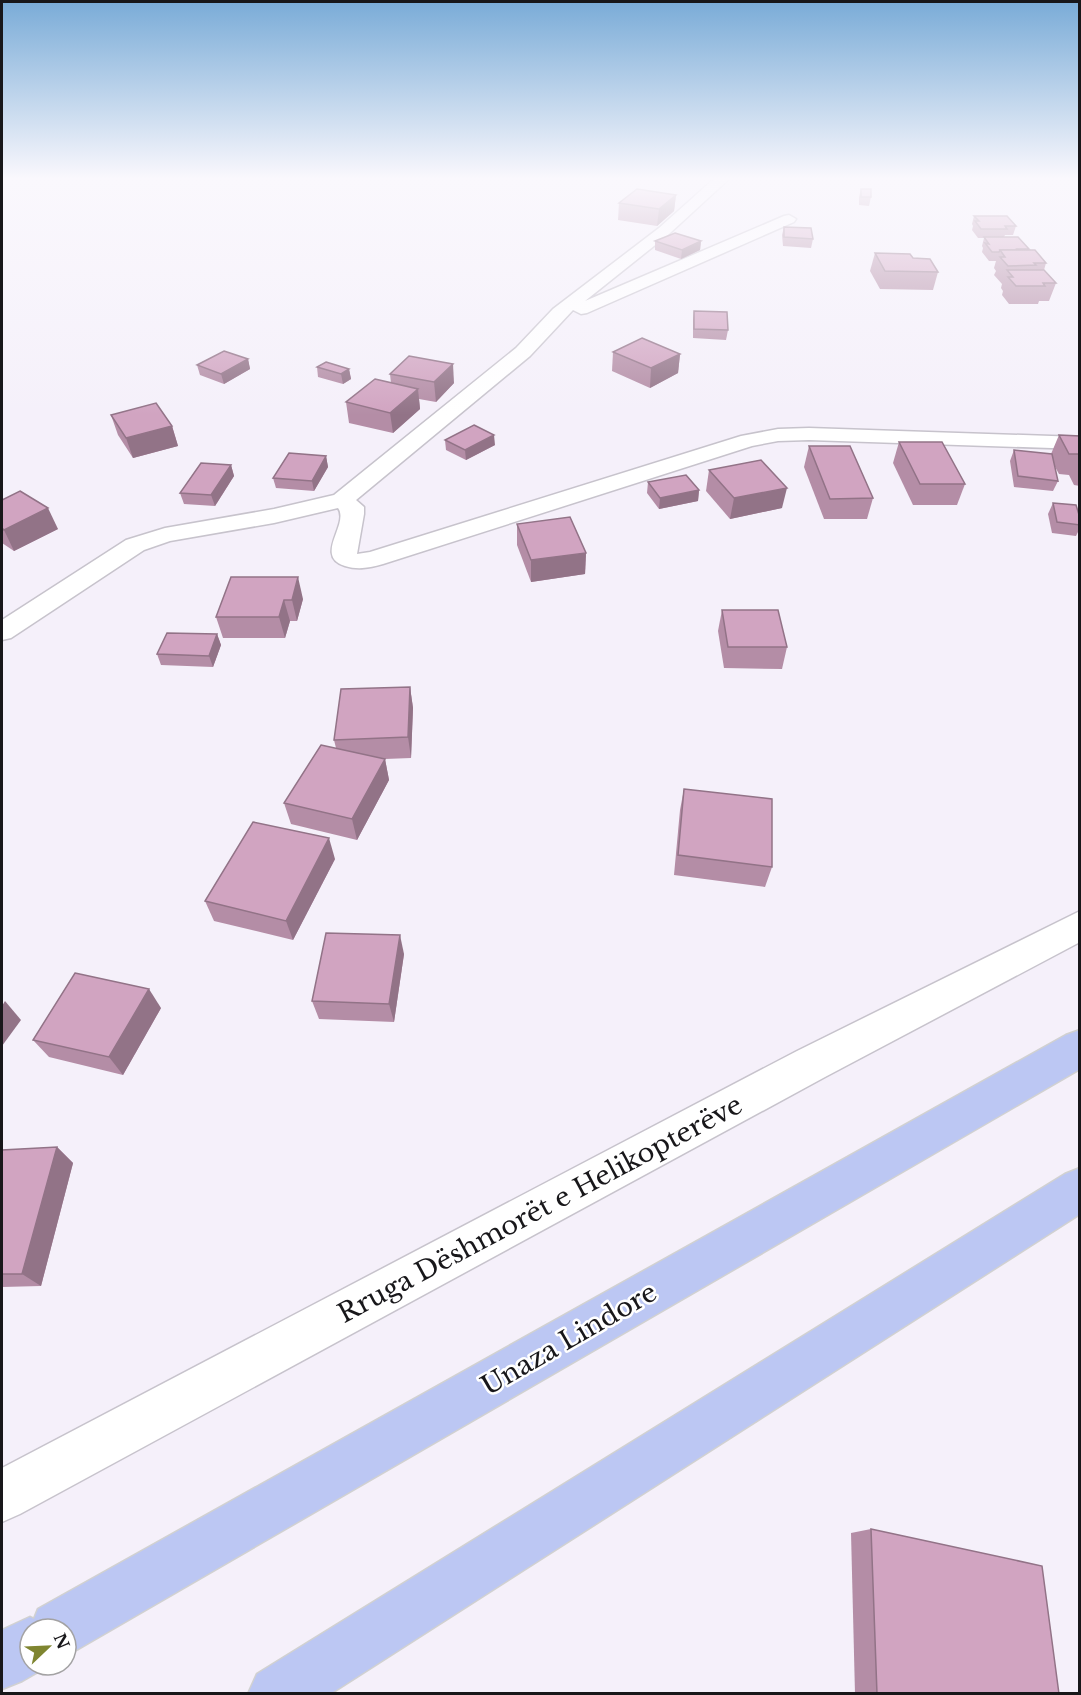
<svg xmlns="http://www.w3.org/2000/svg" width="1081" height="1695" font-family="'Libre Baskerville',serif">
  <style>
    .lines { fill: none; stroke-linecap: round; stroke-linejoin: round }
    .street-casing { stroke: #c7c3cc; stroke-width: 3 }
    .highway-casing { stroke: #d1d1d1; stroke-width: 3 }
    .street { fill: #fff; fill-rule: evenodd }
    .highway { fill: #bcc7f3; fill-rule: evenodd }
    .wall { fill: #b48da6 }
    .shaded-wall { fill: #927387 }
    .building { fill: #d1a4c1; stroke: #927387; stroke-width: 1.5 }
    .labels { text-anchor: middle; stroke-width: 5; stroke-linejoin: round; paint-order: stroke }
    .near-street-label { font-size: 26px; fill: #18171a; stroke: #fff }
  </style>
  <rect width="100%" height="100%" fill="#f5f0fa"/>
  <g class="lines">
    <!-- street casing -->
    <g class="street-casing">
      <g id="street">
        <path d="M 715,178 L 730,178 L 669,234 L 585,301 L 784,216 L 789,215 L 796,219 L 794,222 L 587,313 L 581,314 L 573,310 L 530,356 L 356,500 L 364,507 L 364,514 L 357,554 L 370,552 L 741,436 L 778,429 L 809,428 L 1080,437 L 1080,449 L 809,440 L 778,441 L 752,446 L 383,564 C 369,568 358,570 345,566 C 313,556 350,524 338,508 L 274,523 L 170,541 L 144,550 L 11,638 L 2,640 L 2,620 L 126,540 L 165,528 L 274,509 L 334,495 L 516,348 L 553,309 L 659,228 Z"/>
        <path d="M 1080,911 L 1080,942 L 825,1077 L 20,1514 L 2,1522 L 2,1468 L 797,1051 Z"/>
      </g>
    </g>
    <!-- highway casing -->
    <g class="highway-casing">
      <g id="highway">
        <path d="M 1080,1030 L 1080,1069 L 78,1649 L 66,1654 L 66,1629 L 30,1629 L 30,1665 L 50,1665 L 22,1681 L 2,1689 L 2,1630 L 30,1617 L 34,1619 L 38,1609 L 1066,1035 Z"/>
        <path d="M 1080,1168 L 1080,1214 L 330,1694 L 248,1694 L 257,1674 L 1065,1174 Z"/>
      </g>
    </g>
    <!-- street -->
    <use href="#street" class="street"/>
    <!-- highway -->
    <use href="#highway" class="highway"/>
  </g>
  <!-- wall -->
  <g class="wall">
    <path d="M 861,189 L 871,197 L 869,206 L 859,205 L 859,197 Z"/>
    <path d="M 676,195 L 674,211 L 657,226 L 618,220 L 619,203 Z"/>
    <path d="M 974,216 L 1016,226 L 1013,235 L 1005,235 L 1004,237 L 1029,249 L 1028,250 L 1046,263 L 1044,270 L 1056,283 L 1049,301 L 1039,301 L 1038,304 L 1009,304 L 1002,295 L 1003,291 L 1001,288 L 1002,284 L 994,275 L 996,271 L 994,268 L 996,261 L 989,261 L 982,252 L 983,248 L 982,246 L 984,238 L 978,238 L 972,230 L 973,226 L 972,224 Z"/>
    <path d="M 784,227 L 813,239 L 811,248 L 783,246 L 782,235 Z"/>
    <path d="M 655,241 L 701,241 L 700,250 L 681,259 L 655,250 Z"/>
    <path d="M 875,253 L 913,258 L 938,272 L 933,290 L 880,289 L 870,271 Z"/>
    <path d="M 694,311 L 728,330 L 726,340 L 693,338 L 693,320 Z"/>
    <path d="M 613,352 L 680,354 L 678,373 L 650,388 L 612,371 Z"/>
    <path d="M 248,359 L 250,369 L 224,384 L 200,375 L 197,365 Z"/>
    <path d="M 317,367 L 349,369 L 351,379 L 343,384 L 318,377 Z"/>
    <path d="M 390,374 L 454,383 L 436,402 L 419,399 L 420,409 L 393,433 L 349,423 L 346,402 L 391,383 Z"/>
    <path d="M 111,415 L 172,426 L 178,446 L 133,458 L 118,435 Z"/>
    <path d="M 1059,435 L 1080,436 L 1080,486 L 1074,485 L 1069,475 L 1059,474 L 1054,465 L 1058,481 L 1053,491 L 1014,487 L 1010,461 L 1014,450 L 1051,454 Z"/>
    <path d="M 445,440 L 495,445 L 466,460 L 446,450 Z"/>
    <path d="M 899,442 L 965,484 L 957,505 L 913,505 L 893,463 Z"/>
    <path d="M 809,446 L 873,498 L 867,519 L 824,519 L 804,467 Z"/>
    <path d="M 326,456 L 328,467 L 314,491 L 276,488 L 273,478 Z"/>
    <path d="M 231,465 L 234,476 L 215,506 L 184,504 L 180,493 Z"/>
    <path d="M 709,470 L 782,508 L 730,519 L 706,491 Z"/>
    <path d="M 648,482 L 699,490 L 698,501 L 659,509 L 647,493 Z"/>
    <path d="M 2,500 L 58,529 L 14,551 L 2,543 Z"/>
    <path d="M 1053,503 L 1080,518 L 1080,528 L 1076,536 L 1052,533 L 1048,514 Z"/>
    <path d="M 517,524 L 586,553 L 585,574 L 531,582 L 517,545 Z"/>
    <path d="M 231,577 L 303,599 L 297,621 L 290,621 L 285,638 L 223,638 L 216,617 Z"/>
    <path d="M 722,610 L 787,647 L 782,669 L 724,668 L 718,631 Z"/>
    <path d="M 217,634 L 221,645 L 213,667 L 161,665 L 157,654 Z"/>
    <path d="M 410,687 L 413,708 L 411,758 L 385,759 L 389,780 L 357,840 L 291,824 L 284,803 L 336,748 L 334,740 Z"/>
    <path d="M 684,789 L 772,867 L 765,887 L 674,875 L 680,810 Z"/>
    <path d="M 335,859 L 293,940 L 214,921 L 205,901 Z"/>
    <path d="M 404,954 L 394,1022 L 319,1019 L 312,1001 Z"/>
    <path d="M 161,1008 L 123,1075 L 49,1057 L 33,1040 Z"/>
    <path d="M 57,1147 L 73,1163 L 41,1286 L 2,1287 L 2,1150 Z"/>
    <path d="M 871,1529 L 1059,1694 L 855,1694 L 851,1533 Z"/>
  </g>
  <!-- shaded-wall -->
  <g class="shaded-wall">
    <path d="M 676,195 L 674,211 L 657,226 L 659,209 Z"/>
    <path d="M 701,241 L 700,250 L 681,259 L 682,250 Z"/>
    <path d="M 680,354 L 678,373 L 650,388 L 651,368 Z"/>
    <path d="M 248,359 L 250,369 L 224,384 L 221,374 Z"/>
    <path d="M 453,364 L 454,383 L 436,402 L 434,382 Z"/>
    <path d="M 349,369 L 351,379 L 343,384 L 341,374 Z"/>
    <path d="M 418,389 L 420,409 L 393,433 L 390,413 Z"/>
    <path d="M 172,426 L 178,446 L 133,458 L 126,438 Z"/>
    <path d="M 494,435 L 495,445 L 466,460 L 465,450 Z"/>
    <path d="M 326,456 L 328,467 L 314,491 L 312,481 Z"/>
    <path d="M 231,465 L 234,476 L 215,506 L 211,495 Z"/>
    <path d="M 787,488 L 782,508 L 730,519 L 734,498 Z"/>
    <path d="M 699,490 L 698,501 L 659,509 L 660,498 Z"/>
    <path d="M 48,508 L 58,529 L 14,551 L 4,530 Z"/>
    <path d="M 586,553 L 585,574 L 531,582 L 531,560 Z"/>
    <path d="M 298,577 L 303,599 L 297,621 L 292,600 Z"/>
    <path d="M 284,600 L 290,621 L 285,638 L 279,617 Z"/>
    <path d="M 217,634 L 221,645 L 213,667 L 209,656 Z"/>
    <path d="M 410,687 L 413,708 L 411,758 L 408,737 Z"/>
    <path d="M 385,759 L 389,780 L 357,840 L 352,819 Z"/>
    <path d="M 329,838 L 335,859 L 293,940 L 286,921 Z"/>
    <path d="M 400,935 L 404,954 L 394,1022 L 389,1004 Z"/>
    <path d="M 149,989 L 161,1008 L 123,1075 L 109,1057 Z"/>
    <path d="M 5,1001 L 21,1020 L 2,1046 L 2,1006 Z"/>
    <path d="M 57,1147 L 73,1163 L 41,1286 L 22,1274 Z"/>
  </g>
  <!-- building -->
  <g class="building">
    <path d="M 637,189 L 676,195 L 659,209 L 619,203 Z"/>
    <rect x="861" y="189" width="10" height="8"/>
    <path d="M 974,216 L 1007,216 L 1016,226 L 1005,226 L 1007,229 L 981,229 L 975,221 L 979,221 Z"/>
    <path d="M 784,227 L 811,228 L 813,239 L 784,237 Z"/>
    <path d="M 675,233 L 701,241 L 682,250 L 655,241 Z"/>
    <path d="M 984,237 L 1018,237 L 1029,249 L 1017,249 L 1018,250 L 1000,250 L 999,252 L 992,252 L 985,243 L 989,244 Z"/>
    <path d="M 1000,250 L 1035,250 L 1046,263 L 1034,263 L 1036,265 L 1008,266 L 1000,257 L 1005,257 Z"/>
    <path d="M 875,253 L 910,254 L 913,258 L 930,259 L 938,272 L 885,271 Z"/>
    <path d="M 1007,270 L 1044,270 L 1056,283 L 1043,283 L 1045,286 L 1016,286 L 1008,277 L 1013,277 Z"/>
    <path d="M 694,311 L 727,312 L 728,330 L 694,329 Z"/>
    <path d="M 642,338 L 680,354 L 651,368 L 613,352 Z"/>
    <path d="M 224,351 L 248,359 L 221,374 L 197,365 Z"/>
    <path d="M 409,356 L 453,364 L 434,382 L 390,374 Z"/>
    <path d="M 326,362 L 349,369 L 341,374 L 317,367 Z"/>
    <path d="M 375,379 L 418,389 L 390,413 L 346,402 Z"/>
    <path d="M 156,403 L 172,426 L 126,438 L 111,415 Z"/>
    <path d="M 474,425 L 494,435 L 465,450 L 445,440 Z"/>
    <path d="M 1059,435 L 1080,436 L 1080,456 L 1078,454 L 1069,454 Z"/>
    <path d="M 899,442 L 942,442 L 965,484 L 920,484 Z"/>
    <path d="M 809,446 L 850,446 L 873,498 L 830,499 Z"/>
    <path d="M 1014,450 L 1052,454 L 1058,481 L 1018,476 Z"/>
    <path d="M 289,453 L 326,456 L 312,481 L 273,478 Z"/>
    <path d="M 761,460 L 787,488 L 734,498 L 709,470 Z"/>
    <path d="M 201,463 L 231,465 L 211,495 L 180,493 Z"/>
    <path d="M 686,475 L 699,490 L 660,498 L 648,482 Z"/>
    <path d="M 20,491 L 48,508 L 4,530 L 2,528 L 2,500 Z"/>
    <path d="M 1053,503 L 1076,505 L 1080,518 L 1080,525 L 1057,522 Z"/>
    <path d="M 570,517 L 586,553 L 531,560 L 517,524 Z"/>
    <path d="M 231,577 L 298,577 L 292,600 L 284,600 L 279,617 L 216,617 Z"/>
    <path d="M 722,610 L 778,610 L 787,647 L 728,647 Z"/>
    <path d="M 167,633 L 217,634 L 209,656 L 157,654 Z"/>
    <path d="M 410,687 L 408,737 L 334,740 L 341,689 Z"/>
    <path d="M 321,745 L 385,759 L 352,819 L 284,803 Z"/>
    <path d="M 684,789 L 772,799 L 772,867 L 678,855 Z"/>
    <path d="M 253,822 L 329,838 L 286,921 L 205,901 Z"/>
    <path d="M 326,933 L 400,935 L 389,1004 L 312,1001 Z"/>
    <path d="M 75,973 L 149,989 L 109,1057 L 33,1040 Z"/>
    <path d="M 57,1147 L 22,1274 L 2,1274 L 2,1150 Z"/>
    <path d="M 871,1529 L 1042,1566 L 1059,1694 L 877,1694 Z"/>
  </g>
  <!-- sky -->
  <linearGradient id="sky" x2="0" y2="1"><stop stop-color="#79abd7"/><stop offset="0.43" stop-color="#faf8fd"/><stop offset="1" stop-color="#faf8fd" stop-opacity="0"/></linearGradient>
  <rect width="1081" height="415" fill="url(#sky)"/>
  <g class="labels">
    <!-- near-street labels -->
    <g class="near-street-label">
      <text transform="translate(540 1209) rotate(-28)" y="9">Rruga Dëshmorët e Helikopterëve</text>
      <text transform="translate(569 1339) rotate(-30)" y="9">Unaza Lindore</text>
    </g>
  </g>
  <!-- border -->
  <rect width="1081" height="1695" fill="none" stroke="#18171a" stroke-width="6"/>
  <!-- north arrow -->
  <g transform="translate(48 1647) rotate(67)"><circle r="28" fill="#ffffff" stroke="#a3a2a3" stroke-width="1.5"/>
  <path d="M0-4.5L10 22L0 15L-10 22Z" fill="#7f8530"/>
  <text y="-9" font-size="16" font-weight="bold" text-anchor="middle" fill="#18171a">N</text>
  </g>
</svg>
